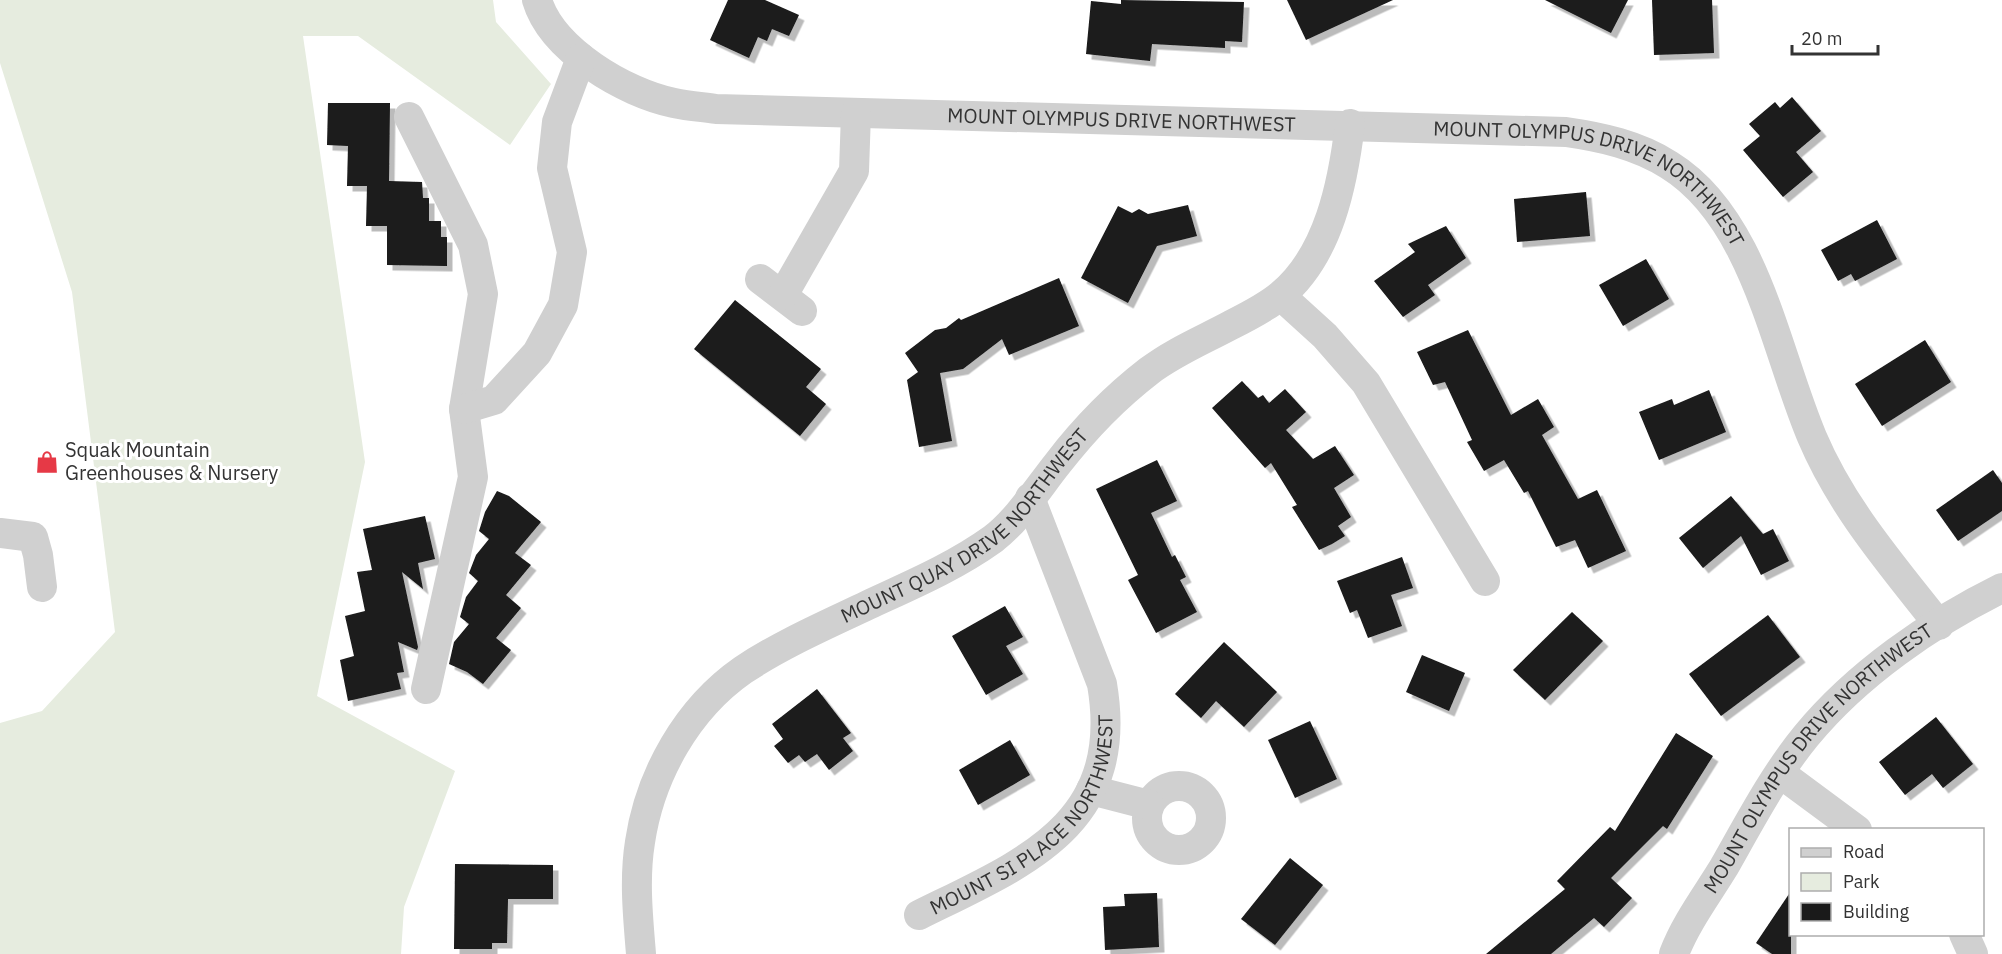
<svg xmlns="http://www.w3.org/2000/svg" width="2002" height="954" font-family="'IBM Plex Sans',sans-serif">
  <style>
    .green { fill: #e6ecdf }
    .building { fill: #1a1a1a; filter: url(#shadow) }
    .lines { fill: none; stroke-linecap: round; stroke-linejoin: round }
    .minor { stroke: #d0d0d0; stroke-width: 30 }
    .labels { text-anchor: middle; stroke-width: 6; stroke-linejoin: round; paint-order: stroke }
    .street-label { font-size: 20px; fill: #333; stroke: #fff }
    .poi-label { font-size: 20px; fill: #333; stroke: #fff; text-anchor: start }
  </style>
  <defs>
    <filter id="shadow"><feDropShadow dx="5.5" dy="5.5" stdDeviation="0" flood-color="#0004"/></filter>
  </defs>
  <rect width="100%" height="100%" fill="#fff"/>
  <!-- green -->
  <path class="green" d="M 0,0 L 493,0 L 496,22 L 551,84 L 510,145 L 358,36 L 303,36 L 365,462 L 317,696 L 455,771 L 404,907 L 401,954 L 0,954 L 0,723 L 42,711 L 115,632 L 72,292 L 0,63 Z"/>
  <!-- building -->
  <g class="building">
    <path d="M 728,0 L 765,0 L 799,15 L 789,36 L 772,29 L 767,41 L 758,37 L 749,58 L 710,40 Z"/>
    <path d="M 1121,0 L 1244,2 L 1242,42 L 1225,41 L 1225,48 L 1152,44 L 1150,61 L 1086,54 L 1091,1 L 1121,4 Z"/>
    <path d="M 1287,0 L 1393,0 L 1306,40 Z"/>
    <path d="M 1545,0 L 1628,0 L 1611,33 Z"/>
    <path d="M 1652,0 L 1712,0 L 1714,53 L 1654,55 Z"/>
    <path d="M 1792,97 L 1821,131 L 1796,152 L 1813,172 L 1783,197 L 1743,150 L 1760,136 L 1749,124 L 1775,102 L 1780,108 Z"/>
    <path d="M 328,103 L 390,103 L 389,181 L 422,182 L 423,198 L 429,198 L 429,221 L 441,221 L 441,237 L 447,237 L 447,266 L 387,265 L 387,226 L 366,226 L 367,186 L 347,186 L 348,146 L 327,145 Z"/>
    <path d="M 1586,192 L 1590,236 L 1517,242 L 1514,199 Z"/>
    <path d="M 1188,205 L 1197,236 L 1157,246 L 1128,303 L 1081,278 L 1118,206 L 1132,213 L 1139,209 L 1148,214 Z"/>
    <path d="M 1877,220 L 1897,259 L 1855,281 L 1851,274 L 1838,281 L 1821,250 Z"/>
    <path d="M 1446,226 L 1466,258 L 1428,285 L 1435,295 L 1403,317 L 1374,281 L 1415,252 L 1408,244 Z"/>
    <path d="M 1646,259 L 1669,299 L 1623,326 L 1599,285 Z"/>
    <path d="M 1059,278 L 1079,326 L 1009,355 L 1002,339 L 963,369 L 940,373 L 952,441 L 919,447 L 907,380 L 918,372 L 905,353 L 935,330 L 946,328 L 959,318 L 961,320 Z"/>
    <path d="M 735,300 L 821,369 L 806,387 L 826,404 L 800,436 L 694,349 Z"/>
    <path d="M 1468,330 L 1511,415 L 1538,399 L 1554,427 L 1542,435 L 1578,499 L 1597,490 L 1626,551 L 1588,568 L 1575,540 L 1556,547 L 1528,491 L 1524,493 L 1504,460 L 1484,471 L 1467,442 L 1472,440 L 1445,382 L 1433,385 L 1417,352 Z"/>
    <path d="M 1925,340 L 1951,382 L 1882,426 L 1855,384 Z"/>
    <path d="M 1242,381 L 1258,398 L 1263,395 L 1269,403 L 1285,389 L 1306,412 L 1286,430 L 1313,459 L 1335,446 L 1354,475 L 1334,488 L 1351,517 L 1338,526 L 1345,536 L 1332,544 L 1319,550 L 1292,507 L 1297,505 L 1271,463 L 1265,468 L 1212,408 Z"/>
    <path d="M 1709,390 L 1726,432 L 1659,460 L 1639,412 L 1672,399 L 1674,405 Z"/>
    <path d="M 1157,460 L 1177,501 L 1151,513 L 1172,557 L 1175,555 L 1186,577 L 1180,580 L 1197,612 L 1156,633 L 1128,580 L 1138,575 L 1096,489 Z"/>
    <path d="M 1993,470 L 2002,483 L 2002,511 L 1958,541 L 1936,510 Z"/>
    <path d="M 497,491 L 509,496 L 541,522 L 515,553 L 531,565 L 506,595 L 521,608 L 496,638 L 511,650 L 483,684 L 467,672 L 449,664 L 454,642 L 469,624 L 460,617 L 466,597 L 478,581 L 469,573 L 476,555 L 489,539 L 479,531 L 485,512 Z"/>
    <path d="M 1731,496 L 1763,534 L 1773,529 L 1789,561 L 1761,575 L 1741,536 L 1703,568 L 1679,538 Z"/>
    <path d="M 425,516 L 435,559 L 418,563 L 423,589 L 402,572 L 418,647 L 417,650 L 398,642 L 404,672 L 397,673 L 401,689 L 348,701 L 340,660 L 354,656 L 345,616 L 365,611 L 357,572 L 372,570 L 363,529 Z"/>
    <path d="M 1402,557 L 1413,588 L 1391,595 L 1402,626 L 1368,638 L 1357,610 L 1350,613 L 1337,581 Z"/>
    <path d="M 1005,606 L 1023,637 L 1006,646 L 1023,674 L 986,695 L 952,636 Z"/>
    <path d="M 1572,612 L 1603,641 L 1545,700 L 1513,670 Z"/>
    <path d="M 1768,615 L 1800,657 L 1721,716 L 1689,674 Z"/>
    <path d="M 1224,642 L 1277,692 L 1244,727 L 1216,701 L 1201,718 L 1175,694 Z"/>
    <path d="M 1422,655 L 1465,673 L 1449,711 L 1406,692 Z"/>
    <path d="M 817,689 L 851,733 L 843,738 L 853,751 L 829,770 L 817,754 L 805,762 L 799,755 L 788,763 L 774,746 L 783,739 L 772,724 Z"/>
    <path d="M 1936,717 L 1973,764 L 1943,788 L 1932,774 L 1905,795 L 1879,762 Z"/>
    <path d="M 1310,721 L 1337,779 L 1295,798 L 1268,740 Z"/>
    <path d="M 1676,733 L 1713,756 L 1667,829 L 1663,826 L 1611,878 L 1632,898 L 1604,927 L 1594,918 L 1551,954 L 1486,954 L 1565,889 L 1557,881 L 1610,827 L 1615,831 Z"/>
    <path d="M 1010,740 L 1030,775 L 978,805 L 959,770 Z"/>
    <path d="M 1290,858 L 1323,885 L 1275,945 L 1241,919 Z"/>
    <path d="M 455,864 L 553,865 L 553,899 L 508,899 L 507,943 L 492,943 L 492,949 L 454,949 Z"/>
    <path d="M 1791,891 L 1791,954 L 1772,954 L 1756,943 Z"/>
    <path d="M 1157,893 L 1159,947 L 1105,950 L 1103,907 L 1125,906 L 1124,894 Z"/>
  </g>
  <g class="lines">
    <!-- minor -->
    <g class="minor">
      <path id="s1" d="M 537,0 C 552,50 625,93 674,103 C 688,106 702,107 716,109 L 1566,132 C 1601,137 1638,145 1669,165 C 1755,218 1775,350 1812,437 C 1842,508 1892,565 1939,625"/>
      <path d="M 409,117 L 473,245 L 483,294 L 464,409 L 473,477 L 426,689"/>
      <path d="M 760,279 L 802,311"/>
      <path d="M 783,295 L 854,171 L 856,113"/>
      <path d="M 1281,296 L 1325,336 L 1366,383 L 1485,581"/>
      <path d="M 464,409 L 494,400 L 537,353 L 563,305 L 572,252 L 552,168 L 557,122 L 581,58"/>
      <path d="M 0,533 L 33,537 L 38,555 L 42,587"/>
      <path d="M 1780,773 L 1857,830"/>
      <circle cx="1179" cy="818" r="32"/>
      <path d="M 1091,790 L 1149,805"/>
      <path id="s2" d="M 919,915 C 1024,863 1126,825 1102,684 L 1030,498"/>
      <path d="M 1964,934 L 1973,954"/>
      <path id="s3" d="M 641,954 C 638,917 634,879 640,842 C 650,775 687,709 743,670 C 782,644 826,625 868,605 C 911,585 954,567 993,539 C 1018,520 1038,488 1058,463 C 1085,428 1114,398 1149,371 C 1174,352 1203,340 1231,325 C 1247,317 1267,307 1281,295 C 1329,255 1343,183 1350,124"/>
      <path id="s4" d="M 1674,954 C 1685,924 1707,895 1724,867 C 1749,823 1774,775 1806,736 C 1857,674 1931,623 2002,588"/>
    </g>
  </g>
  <!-- icons -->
  <defs>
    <g id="shop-bare" transform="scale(1.8)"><path d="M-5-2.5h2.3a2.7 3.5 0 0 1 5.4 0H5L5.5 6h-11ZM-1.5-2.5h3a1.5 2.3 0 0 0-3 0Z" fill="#e63946" stroke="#fff" stroke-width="2.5" paint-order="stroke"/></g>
  </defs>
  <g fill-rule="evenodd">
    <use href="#shop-bare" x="47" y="462"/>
  </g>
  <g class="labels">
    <!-- street labels -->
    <g class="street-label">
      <text dy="7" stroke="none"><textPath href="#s1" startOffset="626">MOUNT OLYMPUS DRIVE NORTHWEST</textPath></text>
      <text dy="7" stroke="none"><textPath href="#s1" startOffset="1112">MOUNT OLYMPUS DRIVE NORTHWEST</textPath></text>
      <text dy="7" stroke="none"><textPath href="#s3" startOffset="586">MOUNT QUAY DRIVE NORTHWEST</textPath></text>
      <text dy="7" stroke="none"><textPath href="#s4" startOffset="246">MOUNT OLYMPUS DRIVE NORTHWEST</textPath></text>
      <text dy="7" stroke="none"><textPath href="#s2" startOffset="154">MOUNT SI PLACE NORTHWEST</textPath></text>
    </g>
    <!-- poi labels -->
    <g class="poi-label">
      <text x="65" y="457">Squak Mountain<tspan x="65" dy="23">Greenhouses &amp; Nursery</tspan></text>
    </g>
  </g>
  <!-- legend -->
  <rect x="1789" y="828" width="195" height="108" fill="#ffffff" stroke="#adadad" stroke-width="1.5"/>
  <rect x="1801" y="848" width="30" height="9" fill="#d0d0d0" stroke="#adadad" stroke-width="1.5"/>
  <text x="1843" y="858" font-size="18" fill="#333333">Road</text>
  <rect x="1801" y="873" width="30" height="18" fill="#e6ecdf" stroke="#adadad" stroke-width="1.5"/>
  <text x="1843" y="888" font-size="18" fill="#333333">Park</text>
  <rect x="1801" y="903" width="30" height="18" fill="#1a1a1a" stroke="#adadad" stroke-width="1.5"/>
  <text x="1843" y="918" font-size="18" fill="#333333">Building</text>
  <!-- scale -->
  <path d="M1792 45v9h86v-9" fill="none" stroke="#333333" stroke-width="3"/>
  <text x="1801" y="45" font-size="18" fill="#333333" stroke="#ffffff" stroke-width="4.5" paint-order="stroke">20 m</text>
</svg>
